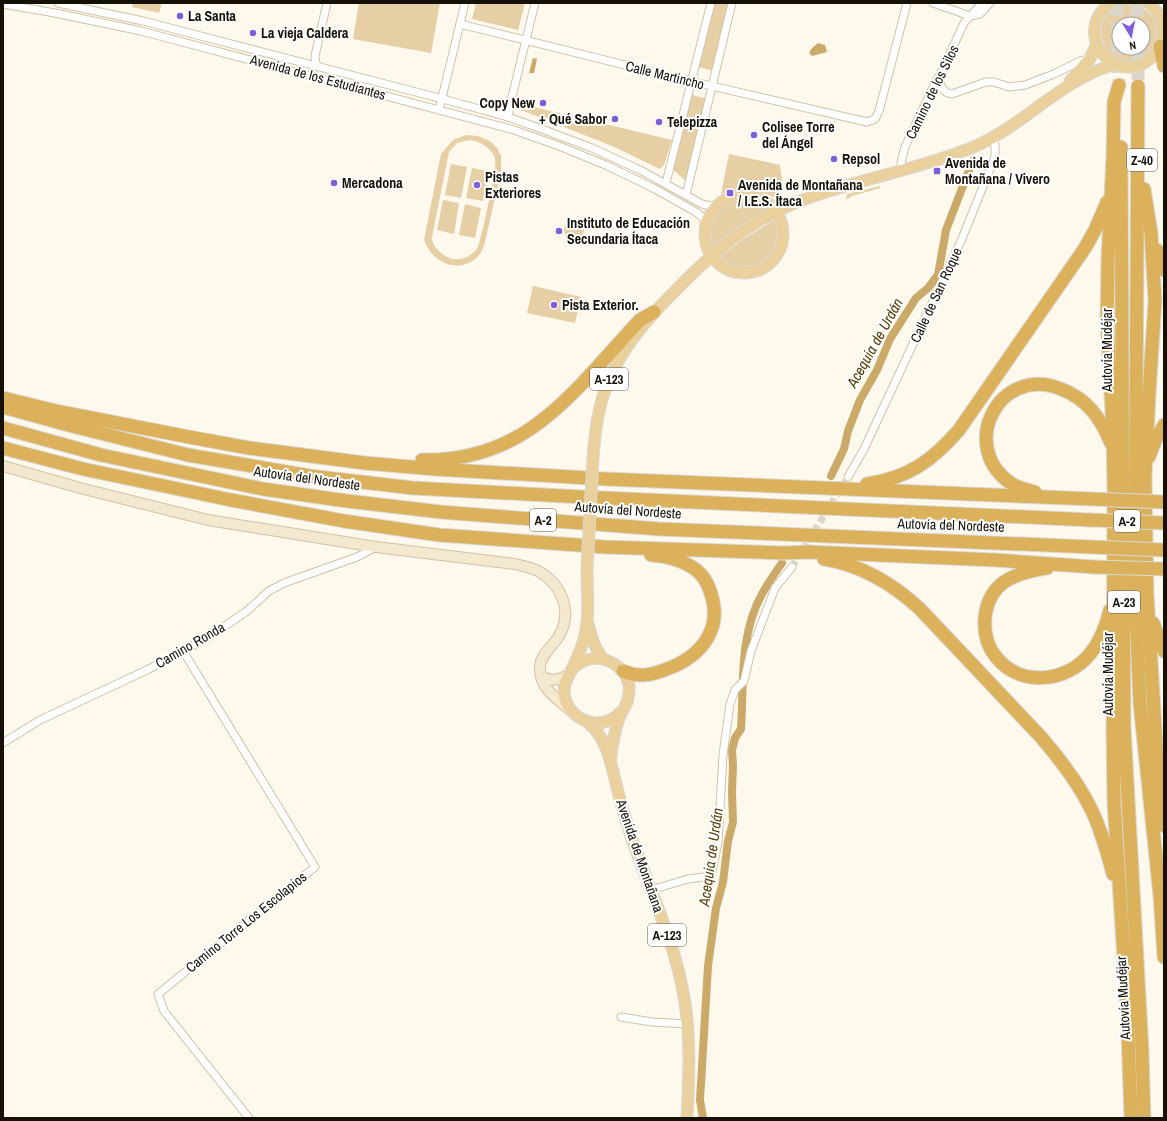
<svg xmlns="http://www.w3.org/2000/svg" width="1167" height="1121" font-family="'Archivo Narrow',sans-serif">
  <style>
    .green { fill: #e6cfa4; fill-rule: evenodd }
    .water { fill: #cba968 }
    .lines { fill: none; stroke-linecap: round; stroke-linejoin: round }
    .canal { stroke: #cba968; stroke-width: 8 }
    .street-tunnel { stroke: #dcd6ca; stroke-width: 7; stroke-dasharray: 7 3.5; stroke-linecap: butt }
    .highway-tunnel { stroke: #dcd6ca; stroke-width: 13; stroke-dasharray: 13 6; stroke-linecap: butt }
    .street-casing { stroke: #d1c2a6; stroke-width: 9 }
    .secondary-casing { stroke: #d1c2a6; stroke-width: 12 }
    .primary-casing { stroke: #dad9d7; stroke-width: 13 }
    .highway-casing { stroke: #dad9d7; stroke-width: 15 }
    .street { stroke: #fff; stroke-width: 7 }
    .secondary { stroke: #f4e8ce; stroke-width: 10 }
    .primary { stroke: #ead09d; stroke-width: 11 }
    .highway { stroke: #dcb15c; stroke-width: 13 }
    .primary-bridge-casing { stroke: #dad9d7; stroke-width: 13; stroke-linecap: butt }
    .highway-bridge-casing { stroke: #dad9d7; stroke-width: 15; stroke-linecap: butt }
    .primary-bridge { stroke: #ead09d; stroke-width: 11 }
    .highway-bridge { stroke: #dcb15c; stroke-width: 13 }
    .poi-dot { fill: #805ed9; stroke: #fff; stroke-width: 1.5 }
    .labels { text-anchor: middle; stroke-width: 4; stroke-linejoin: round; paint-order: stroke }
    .shield { fill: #fff; stroke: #5c5851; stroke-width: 1 }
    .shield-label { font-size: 13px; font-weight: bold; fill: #161107 }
    .poi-label { font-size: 14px; font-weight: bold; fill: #161107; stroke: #fff; text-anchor: start }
    .street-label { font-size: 14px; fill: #161107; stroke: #fff }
    .water-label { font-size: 15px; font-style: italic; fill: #543d07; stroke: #fff }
  </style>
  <rect width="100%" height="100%" fill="#fff9ed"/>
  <!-- green -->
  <g class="green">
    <path d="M 133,3 L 162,3 L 159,13 L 132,7 Z"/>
    <path d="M 359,3 L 440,3 L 431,53 L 353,39 Z"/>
    <path d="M 476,3 L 525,3 L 518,30 L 472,19 Z"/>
    <path d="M 713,3 L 730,3 L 714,71 L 698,67 Z"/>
    <path d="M 1125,4 C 1145,4 1162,19 1157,39 C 1155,47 1149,54 1142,58 C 1105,75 1081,16 1125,4 ZM 1119,24 L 1143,24 L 1143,48 L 1119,48 Z"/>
    <path d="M 688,94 L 709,99 L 689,184 L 670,167 Z"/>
    <path d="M 521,104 L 672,140 L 664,165 L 660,169 L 612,146 L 521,110 Z"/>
    <path d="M 466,135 L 478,136 L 490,141 L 497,148 L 501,156 L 501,171 L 485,242 C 484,246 482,251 480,254 C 462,276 432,264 424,240 L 441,154 L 453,140 ZM 469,140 C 479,141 489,146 494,156 C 496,160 495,164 495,168 C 494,178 481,243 477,249 C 467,261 451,263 440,252 C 435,247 432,244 432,237 L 449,152 L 457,143 Z"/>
    <path d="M 729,154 L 780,165 L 783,188 L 777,198 C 757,191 742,184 721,194 Z"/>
    <path d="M 451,164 L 467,167 L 461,198 L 445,195 Z"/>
    <path d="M 472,168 L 488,171 L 483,201 L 466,198 Z"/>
    <path d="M 880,186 L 880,188 L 852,196 L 846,200 L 847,194 Z"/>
    <path d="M 747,199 L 757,202 L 767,207 L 767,209 L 739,227 L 712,247 L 711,246 C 703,220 721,199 747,199 Z"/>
    <path d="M 443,200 L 459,203 L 454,234 L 437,230 Z"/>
    <path d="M 465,204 L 481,208 L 475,238 L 459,235 Z"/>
    <circle cx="574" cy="230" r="10"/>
    <path d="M 774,220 L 777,221 C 789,259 750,285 719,260 L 719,257 L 745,238 Z"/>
    <path d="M 533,286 L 581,297 L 575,323 L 527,313 Z"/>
  </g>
  <!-- water -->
  <g class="water">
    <path d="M 818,43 L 825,45 L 827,52 L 812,56 L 809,53 L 812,48 Z"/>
    <path d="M 533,58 L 537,59 L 534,73 L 529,73 Z"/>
  </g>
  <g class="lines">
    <!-- canal -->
    <g class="canal">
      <path d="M 831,476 L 844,449 L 848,431 L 860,400 L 877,370 L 890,339 L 916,298 L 928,288 L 938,275 L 946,230 L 973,160"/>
      <path d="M 703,1118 L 700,1100 L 708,966 L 716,908 L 723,882 L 728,841 L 733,822 L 732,792 L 733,765 L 732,750 L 735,738 L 741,729 C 744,684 739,635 762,594 C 768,583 775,573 782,563"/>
    </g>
    <!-- street-tunnel -->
    <path class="street-tunnel" d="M 792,567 L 848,477"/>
    <!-- highway-tunnel -->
    <g class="highway-tunnel">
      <path d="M 1117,3 L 1119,85"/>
      <path d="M 1137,3 L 1137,24"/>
      <path d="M 1138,48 L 1138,86"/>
    </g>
    <!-- street casing -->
    <g class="street-casing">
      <g id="street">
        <path d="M 58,3 L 143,21 L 443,99 L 508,117 L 539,128 L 592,148 L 640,170 L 702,204 L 715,207"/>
        <path d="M 933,3 L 970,16 L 980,14 L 990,3"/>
        <path d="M 3,4 L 55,13 L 141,31 L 514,130 L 559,146 L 608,166 L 655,189 L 696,212 L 702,217 L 706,223"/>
        <path d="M 460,24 L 673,77 L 867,122 L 875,119 L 879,111 L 907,3"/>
        <path d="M 319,67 L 316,64 L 315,56 L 327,3"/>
        <path d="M 940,76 C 939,84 942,93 952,94 L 986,82 L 994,82 L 1009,87 L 1025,85 L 1054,74 L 1080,61 L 1090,59"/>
        <path d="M 439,110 L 465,3"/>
        <path d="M 508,117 L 511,101 L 535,3"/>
        <path d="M 900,171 L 902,158 L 905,147 L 936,81 L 940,75 L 964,23 L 982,3"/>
        <path d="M 666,183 L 711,3"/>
        <path d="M 686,195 L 732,3"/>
        <path d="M 848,477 L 864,449 L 961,241 L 995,157 L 995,146 L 993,137"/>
        <path d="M 183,651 L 315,867 L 158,994 L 164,1011 L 249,1118"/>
        <path d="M 3,743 L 40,720 L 147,670 L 209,637 L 247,611 L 269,591 L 284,583 L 357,557 L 376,547"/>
        <path d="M 651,890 L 688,879 L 711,876 L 718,843 L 723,755 L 730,704 L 735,690 L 744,681 L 751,651 L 775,588 L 792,567"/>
        <path d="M 621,1017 L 652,1022 L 688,1024"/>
      </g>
    </g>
    <!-- secondary casing -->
    <g class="secondary-casing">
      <g id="secondary">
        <path d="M 3,466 L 80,488 L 208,520 L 376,547 L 515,564 C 523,566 531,567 538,571 C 562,584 573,612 559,636 C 553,646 540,655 540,667 C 539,688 556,698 570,710"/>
        <path d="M 541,675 C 549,683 559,680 568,675"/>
      </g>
    </g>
    <!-- primary casing -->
    <g class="primary-casing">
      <g id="primary">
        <path d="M 1110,3 C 1070,34 1116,89 1151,58 C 1157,53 1162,46 1163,37 C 1165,23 1159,11 1148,3"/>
        <path d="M 1070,81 L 1090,59 L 1096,45"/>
        <circle cx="744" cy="234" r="39"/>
        <path d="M 593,458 C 595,431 598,405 609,380 C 623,346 649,317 675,291 C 710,255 747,222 795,203 C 852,180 914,171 971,148 C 1023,127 1060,80 1115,64"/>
        <path d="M 587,568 C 587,592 590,616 584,639 C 581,649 577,658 573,667 C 569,676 563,683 564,693 C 566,715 590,729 610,720 C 614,718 618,715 622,711"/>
        <path d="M 588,624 L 594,644 L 602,658"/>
        <path d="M 572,669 C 581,661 594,655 606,660 C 622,666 633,680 628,698 C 627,705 622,711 619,718 C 615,731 612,744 611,757"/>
        <path d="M 587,722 C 595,728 601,736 605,746 C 611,758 612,770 616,783 C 620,802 626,820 632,839 C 650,891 675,942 684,997 C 691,1037 689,1077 687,1118"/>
      </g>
    </g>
    <!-- highway casing -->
    <g class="highway-casing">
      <g id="highway">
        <path d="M 1160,46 L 1164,66"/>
        <path d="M 1119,85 L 1114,102 L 1113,156 L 1108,258 L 1107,320 L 1113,430 L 1114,491 L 1113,732 L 1114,803 L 1127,1006 L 1131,1118"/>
        <path d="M 1138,86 L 1135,589 L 1140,704 L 1160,896 L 1164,957"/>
        <path d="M 1121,147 L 1124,727 L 1142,1050 L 1144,1118"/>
        <path d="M 1144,189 L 1151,233 L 1155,300 L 1149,394 L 1145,476 L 1147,594 L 1156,744 L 1164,826"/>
        <path d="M 1157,250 L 1164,270"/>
        <path d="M 3,398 L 56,411 L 189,437 L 249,448 L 365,463 L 434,469 L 606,479 L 1092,499"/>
        <path d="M 3,407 L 72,426 L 188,455 L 310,476 L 413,488 L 582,497 L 1091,520"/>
        <path d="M 3,428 L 101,455 L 263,489 L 347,501 L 441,512 L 659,529 L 1092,547"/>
        <path d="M 3,448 L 83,469 L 231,500 L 344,521 L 439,535 L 605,547 L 783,553 L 809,552 L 995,560 L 1094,567"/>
        <path d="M 1149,457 L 1155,441 L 1164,425"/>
        <path d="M 422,460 C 529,462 574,390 640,320 L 654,312"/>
        <path d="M 867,484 C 908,478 932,461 959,430 L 1085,248 L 1095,230 L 1107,202"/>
        <path d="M 1035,492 C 1027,490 1018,488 1012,484 C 957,448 998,364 1061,389 C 1087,399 1100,417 1111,443"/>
        <path d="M 824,559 C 862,565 892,583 920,609 L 1040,736 C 1059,758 1078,782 1091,809 C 1101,829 1107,852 1113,874"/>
        <path d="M 1047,568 C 1033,570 1016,574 1004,582 C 981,599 979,636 996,657 C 1020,687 1066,683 1090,654 C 1100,642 1106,626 1110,610"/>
        <path d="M 1153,623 L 1164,651"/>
        <path d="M 623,671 C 639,678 652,675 667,669 C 700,657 723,630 711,594 C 708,583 702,573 692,567 C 681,560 665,556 651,555"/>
      </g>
    </g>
    <!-- street -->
    <use href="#street" class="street"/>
    <!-- secondary -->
    <use href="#secondary" class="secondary"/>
    <!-- primary -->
    <use href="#primary" class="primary"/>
    <!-- highway -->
    <use href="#highway" class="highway"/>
    <!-- primary-bridge casing -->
    <g class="primary-bridge-casing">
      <path id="primary-bridge" d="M 587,568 L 593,458"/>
    </g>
    <!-- highway-bridge casing -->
    <g class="highway-bridge-casing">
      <g id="highway-bridge">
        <path d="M 1092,499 L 1164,502"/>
        <path d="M 1091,520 L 1164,523"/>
        <path d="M 1092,547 L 1164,550"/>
        <path d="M 1094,567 L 1164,569"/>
      </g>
    </g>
    <!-- primary-bridge -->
    <use href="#primary-bridge" class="primary-bridge"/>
    <!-- highway-bridge -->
    <use href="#highway-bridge" class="highway-bridge"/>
  </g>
  <!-- markers -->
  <g class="poi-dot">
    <circle cx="180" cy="16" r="4"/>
    <circle cx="253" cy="33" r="4"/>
    <circle cx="543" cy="103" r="4"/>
    <circle cx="615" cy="119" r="4"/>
    <circle cx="659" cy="122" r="4"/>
    <circle cx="754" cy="135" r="4"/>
    <circle cx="834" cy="159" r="4"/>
    <rect x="933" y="167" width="8" height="8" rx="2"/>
    <circle cx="334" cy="183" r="4"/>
    <circle cx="477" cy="185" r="4"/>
    <rect x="726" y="189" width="8" height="8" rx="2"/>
    <circle cx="559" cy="231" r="4"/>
    <circle cx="554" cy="305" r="4"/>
  </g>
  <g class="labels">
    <!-- shield labels -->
    <g class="shield">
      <rect x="1127" y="149" width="30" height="22" rx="3"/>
      <rect x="590" y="368" width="38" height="22" rx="3"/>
      <rect x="530" y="509" width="26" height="22" rx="3"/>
      <rect x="1114" y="510" width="26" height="22" rx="3"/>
      <rect x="1108" y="591" width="32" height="22" rx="3"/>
      <rect x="648" y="924" width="38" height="22" rx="3"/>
    </g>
    <g class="shield-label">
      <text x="1142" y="165">Z-40</text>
      <text x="609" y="384">A-123</text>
      <text x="543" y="525">A-2</text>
      <text x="1127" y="526">A-2</text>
      <text x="1124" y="607">A-23</text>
      <text x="667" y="940">A-123</text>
    </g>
    <!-- poi labels -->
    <g class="poi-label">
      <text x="188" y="21">La Santa</text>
      <text x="261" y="38">La vieja Caldera</text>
      <text x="535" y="108" text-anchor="end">Copy New</text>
      <text x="607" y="124" text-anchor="end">+ Qué Sabor</text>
      <text x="667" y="127">Telepizza</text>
      <text x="762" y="132">Colisee Torre<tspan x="762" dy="16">del Ángel</tspan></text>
      <text x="842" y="164">Repsol</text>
      <text x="945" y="168">Avenida de<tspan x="945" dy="16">Montañana / Vivero</tspan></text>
      <text x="485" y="182">Pistas<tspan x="485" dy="16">Exteriores</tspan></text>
      <text x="342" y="188">Mercadona</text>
      <text x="738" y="190">Avenida de Montañana<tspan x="738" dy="16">/ I.E.S. Ítaca</tspan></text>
      <text x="567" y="228">Instituto de Educación<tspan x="567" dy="16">Secundaria Ítaca</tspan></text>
      <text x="562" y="310">Pista Exterior.</text>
    </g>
    <!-- street labels -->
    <g class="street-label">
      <text transform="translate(665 75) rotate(14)" y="5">Calle Martincho</text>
      <text transform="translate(318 77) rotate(15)" y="5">Avenida de los Estudiantes</text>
      <text transform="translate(932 92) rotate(-64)" y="5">Camino de los Silos</text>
      <text transform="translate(936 295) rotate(-65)" y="5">Calle de San Roque</text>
      <text transform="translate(1107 350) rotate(-90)" y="5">Autovía Mudéjar</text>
      <text transform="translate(307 478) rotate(8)" y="5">Autovía del Nordeste</text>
      <text transform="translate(628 510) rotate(4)" y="5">Autovía del Nordeste</text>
      <text transform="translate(951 525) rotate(2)" y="5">Autovía del Nordeste</text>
      <text transform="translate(190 645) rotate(-30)" y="5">Camino Ronda</text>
      <text transform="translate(1108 674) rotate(-90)" y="5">Autovía Mudéjar</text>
      <text transform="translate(640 856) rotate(71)" y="5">Avenida de Montañana</text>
      <text transform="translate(246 922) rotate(-39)" y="5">Camino Torre Los Escolapios</text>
      <text transform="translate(1123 998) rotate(-93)" y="5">Autovía Mudéjar</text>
    </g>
    <!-- water labels -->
    <g class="water-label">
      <text transform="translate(875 343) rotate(-61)" y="5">Acequia de Urdán</text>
      <text transform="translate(711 857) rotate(-82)" y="5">Acequia de Urdán</text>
    </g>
  </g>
  <!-- border -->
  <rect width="1167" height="1121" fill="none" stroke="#161107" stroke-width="8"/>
  <!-- north arrow -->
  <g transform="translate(1131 36) rotate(170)"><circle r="19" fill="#ffffff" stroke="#a2a09c"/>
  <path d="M0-3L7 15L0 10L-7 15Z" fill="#805ed9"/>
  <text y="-6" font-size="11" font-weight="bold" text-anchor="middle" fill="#161107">N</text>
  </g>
</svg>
